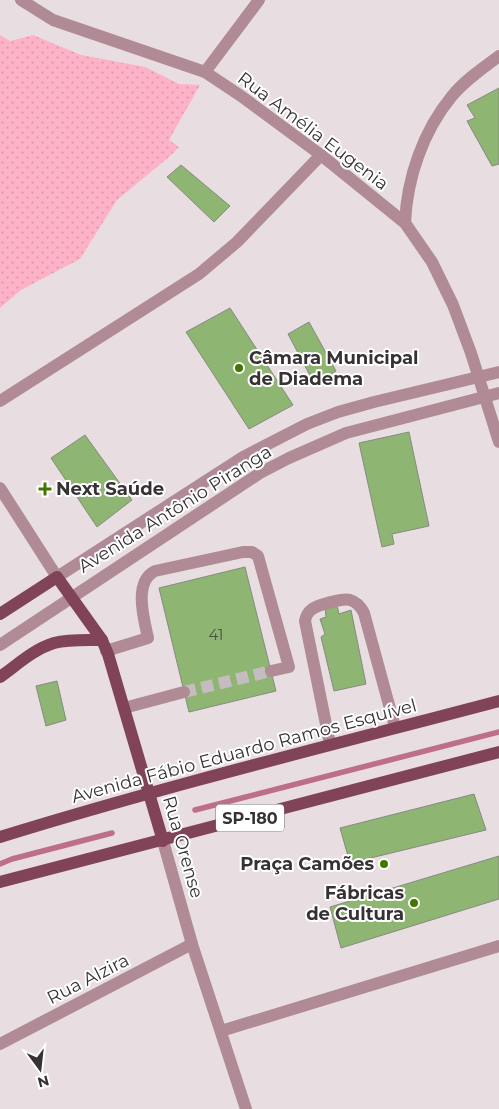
<svg xmlns="http://www.w3.org/2000/svg" width="499" height="1109" font-family="Montserrat,sans-serif">
  <style>
    .park { fill: url(#park-dots) }
    .lines { fill: none; stroke-linecap: round; stroke-linejoin: round }
    .stream { stroke: #bd6f87; stroke-width: 5.5 }
    .building { fill: #8eb571; stroke: #868a83 }
    .minor-tunnel { stroke: #c4bcbe; stroke-width: 12; stroke-dasharray: 12 6; stroke-linecap: butt }
    .minor { stroke: #b08b95; stroke-width: 12 }
    .major { stroke: #804357; stroke-width: 12 }
    .poi-dot { fill: #427600; stroke: #fff; stroke-width: 2 }
    .labels { text-anchor: middle; stroke-width: 4; stroke-linejoin: round; paint-order: stroke }
    .number-label { font-size: 15px; fill: #4c5342 }
    .shield { fill: #fff; stroke: #727070; stroke-width: 1 }
    .shield-label { font-size: 16px; font-weight: bold; fill: #363233 }
    .street-label { font-size: 18px; fill: #363233; stroke: #fff }
    .poi-label { font-size: 18px; font-weight: bold; fill: #363233; stroke: #fff; text-anchor: start }
  </style>
  <defs>
    <pattern id="park-dots" width="8" height="8" patternUnits="userSpaceOnUse" patternTransform="scale(1.25)"><rect width="8" height="8" fill="#fdb2c8"/><path d="M2 2h.1M6 6h.1" fill="none" stroke="#d99aac" stroke-width="1.8" stroke-linecap="round"/></pattern>
  </defs>
  <rect width="100%" height="100%" fill="#e8dee1"/>
  <!-- park -->
  <path class="park" d="M 0,35 L 10,41 L 33,35 L 81,55 L 145,67 L 179,84 L 200,85 L 169,140 L 179,147 L 169,157 L 117,200 L 80,259 L 21,290 L 0,308 Z"/>
  <g class="lines">
    <!-- stream -->
    <g class="stream">
      <path d="M 195,810 L 499,732"/>
      <path d="M 0,864 L 12,859 L 112,833"/>
    </g>
  </g>
  <!-- building -->
  <g class="building">
    <path d="M 499,88 L 499,164 L 492,166 L 467,121 L 475,118 L 467,105 Z"/>
    <path d="M 181,165 L 230,206 L 214,222 L 167,177 Z"/>
    <path d="M 230,308 L 293,405 L 249,429 L 186,332 Z"/>
    <path d="M 309,322 L 336,371 L 315,385 L 288,334 Z"/>
    <path d="M 409,432 L 429,526 L 392,534 L 394,544 L 382,547 L 359,443 Z"/>
    <path d="M 85,435 L 132,500 L 97,527 L 51,458 Z"/>
    <path d="M 245,567 L 276,691 L 189,712 L 159,588 Z"/>
    <path d="M 337,605 L 339,614 L 351,610 L 366,684 L 334,691 L 321,637 L 325,634 L 320,619 L 326,617 L 325,607 Z"/>
    <path d="M 57,681 L 66,720 L 46,726 L 36,686 Z"/>
    <path d="M 474,794 L 486,830 L 350,863 L 340,828 Z"/>
    <path d="M 499,856 L 499,899 L 341,948 L 330,907 Z"/>
  </g>
  <g class="lines">
    <!-- minor-tunnel -->
    <path class="minor-tunnel" d="M 184,692 L 271,671"/>
    <!-- minor -->
    <g class="minor">
      <path d="M 21,0 L 53,20 L 205,72 L 241,96 L 321,155 L 405,223 L 432,262 L 453,305 L 471,353 L 499,442"/>
      <path d="M 205,72 L 259,0"/>
      <path d="M 405,223 C 407,178 423,131 452,96 C 465,80 483,68 499,56"/>
      <path d="M 0,401 L 199,274 L 237,242 L 321,155"/>
      <path d="M 0,488 L 57,577 L 243,457 L 307,424 L 338,412 L 374,402 L 499,372"/>
      <path d="M 0,645 L 260,473 L 289,458 L 346,433 L 499,393"/>
      <path d="M 106,651 L 148,638 C 144,619 133,582 155,571 L 243,552 L 252,552 L 258,556 L 289,667 L 271,671"/>
      <path d="M 124,708 L 184,692"/>
      <path d="M 330,744 L 305,621 C 306,616 307,613 311,610 C 316,605 343,598 350,600 C 357,602 361,607 364,613 L 395,727"/>
      <path d="M 163,841 L 192,944 L 246,1109"/>
      <path d="M 221,1031 L 499,946"/>
      <path d="M 0,1044 L 192,944"/>
    </g>
    <!-- major -->
    <g class="major">
      <path d="M 0,614 L 57,577 L 102,640 L 108,654 L 163,841"/>
      <path d="M 0,677 C 17,665 34,649 54,643 C 69,639 86,640 102,640"/>
      <path d="M 0,837 C 165,786 332,745 499,701"/>
      <path d="M 0,882 L 499,752"/>
    </g>
  </g>
  <!-- markers -->
  <g class="poi-dot">
    <circle cx="239" cy="368" r="5"/>
    <path d="M42.5 481.5h5v5h5v5h-5v5h-5v-5h-5v-5h5z"/>
    <circle cx="384" cy="864" r="5"/>
    <circle cx="414" cy="903" r="5"/>
  </g>
  <g class="labels">
    <!-- number labels -->
    <g class="number-label">
      <text x="216" y="640">41</text>
    </g>
    <!-- shield labels -->
    <rect class="shield" x="216" y="804.5" width="68" height="27" rx="4"/>
    <g class="shield-label">
      <text x="250" y="824">SP-180</text>
    </g>
    <!-- street labels -->
    <g class="street-label">
      <text transform="translate(313 131) rotate(37)" y="6">Rua Amélia Eugenia</text>
      <text transform="translate(175 509) rotate(-32)" y="6">Avenida Antônio Piranga</text>
      <text transform="translate(244 751) rotate(-15)" y="6">Avenida Fábio Eduardo Ramos Esquível</text>
      <text transform="translate(183 847) rotate(74)" y="6">Rua Orense</text>
      <text transform="translate(88 979) rotate(-27)" y="6">Rua Alzira</text>
    </g>
    <!-- poi labels -->
    <g class="poi-label">
      <text x="249" y="364">Câmara Municipal<tspan x="249" dy="21">de Diadema</tspan></text>
      <text x="56" y="495">Next Saúde</text>
      <text x="374" y="870" text-anchor="end">Praça Camões</text>
      <text x="404" y="899" text-anchor="end">Fábricas<tspan x="404" dy="21">de Cultura</tspan></text>
    </g>
  </g>
  <!-- north arrow -->
  <g transform="translate(40 1069) rotate(165)" stroke="#ffffff" stroke-width="4" paint-order="stroke">
  <path d="M0-4L9 19L0 12L-9 19Z" fill="#363233"/>
  <text y="-8" font-size="14" font-weight="bold" text-anchor="middle" fill="#363233">N</text>
  </g>
</svg>
